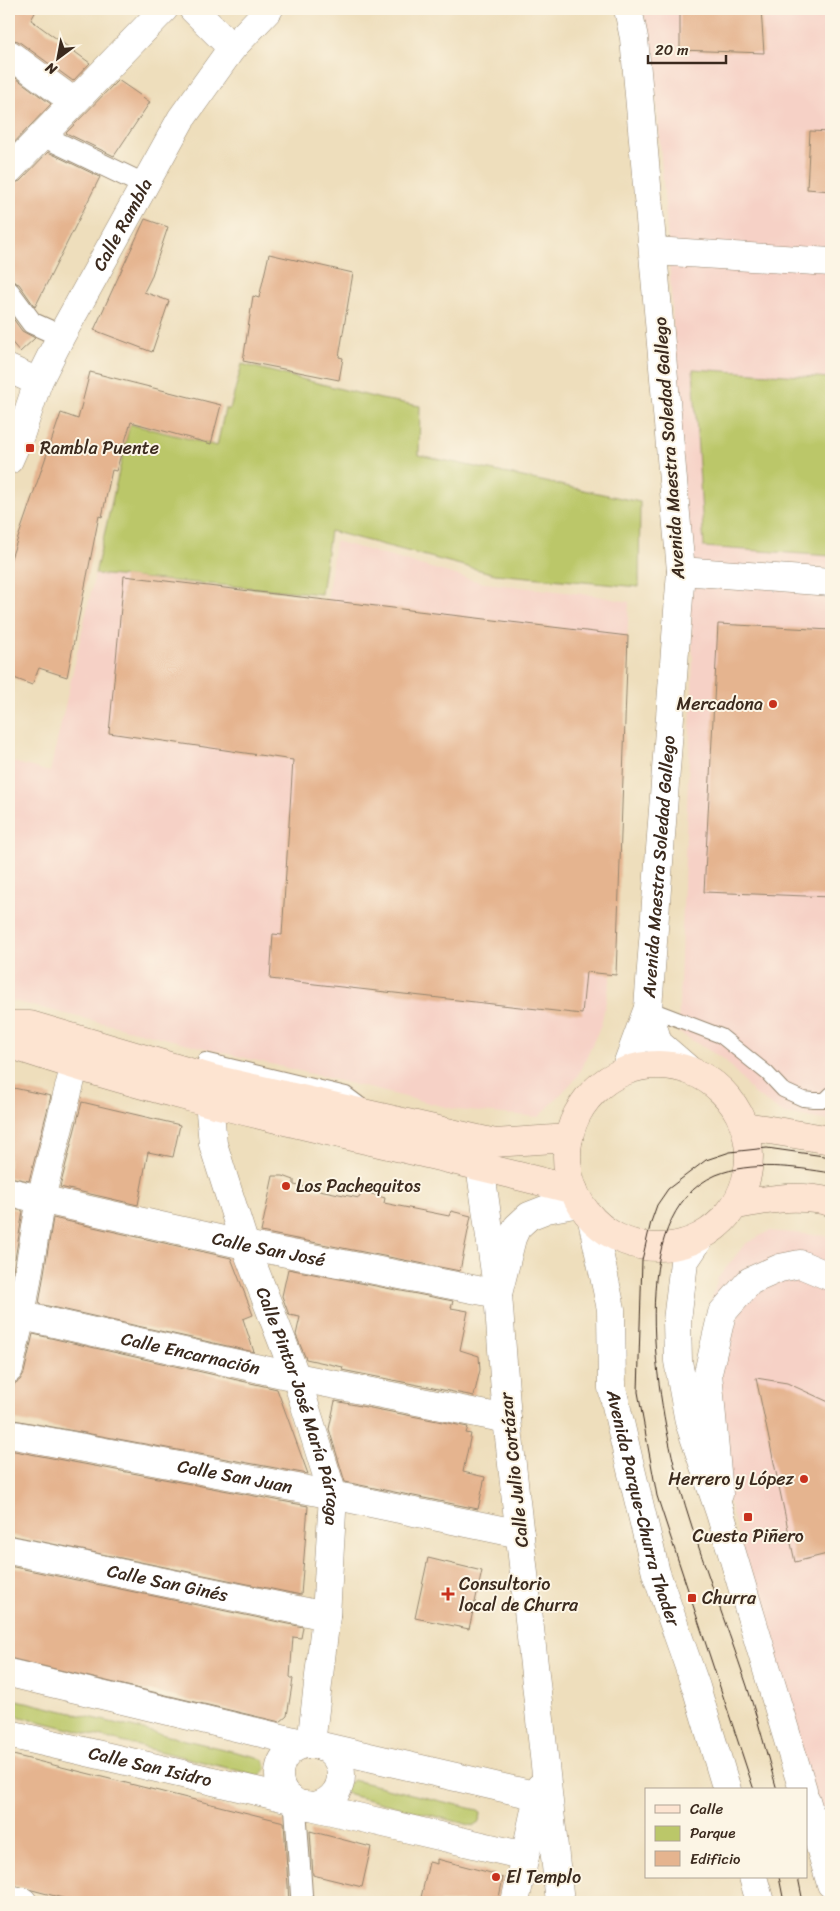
<svg xmlns="http://www.w3.org/2000/svg" width="840" height="1911" font-family="Sriracha,sans-serif">
  <style>
    .built { fill: #f6d1c6 }
    .green { fill: #bbc769; stroke: #7b7844 }
    .building { fill: #e5b48f }
    .lines { fill: none; stroke-linecap: round; stroke-linejoin: round }
    .service-casing { stroke: #94846d; stroke-width: 16 }
    .pedestrian-casing { stroke: #94846d; stroke-width: 23 }
    .minor-casing { stroke: #94846d; stroke-width: 29 }
    .tertiary-casing { stroke: #94846d; stroke-width: 29 }
    .secondary-casing { stroke: #94846d; stroke-width: 29 }
    .service { stroke: #fff; stroke-width: 14 }
    .pedestrian { stroke: #fff; stroke-width: 21 }
    .minor { stroke: #fff; stroke-width: 28 }
    .tertiary { stroke: #fff; stroke-width: 28 }
    .secondary { stroke: #fde4d1; stroke-width: 28 }
    .tram { stroke: #3b2a1e; stroke-width: 1 }
    .poi-dot { fill: #c8321e; stroke: #fcf5e5; stroke-width: 2 }
    .labels { text-anchor: middle; stroke-width: 4; stroke-linejoin: round; paint-order: stroke }
    .street-label { font-size: 18px; fill: #3b2a1e; stroke: #fcf5e5 }
    .poi-label { font-size: 18px; fill: #3b2a1e; stroke: #fcf5e5; text-anchor: start }
  </style>
  <rect width="100%" height="100%" fill="#fcf5e5"/>
  <filter id="ink" filterUnits="userSpaceOnUse"><feTurbulence type="fractalNoise" baseFrequency=".02" numOctaves="2"/><feDisplacementMap in="SourceGraphic" scale="10" xChannelSelector="R" yChannelSelector="G"/><feConvolveMatrix kernelMatrix="1 2 1 2 8 2 1 2 1" color-interpolation-filters="sRGB"/></filter>
  <filter id="wash" filterUnits="userSpaceOnUse"><feTurbulence type="fractalNoise" baseFrequency=".0096" numOctaves="4" result="noise"/><feDisplacementMap in="SourceGraphic" scale="20" xChannelSelector="R" yChannelSelector="G"/><feGaussianBlur stdDeviation="1.12" result="paint"/><feColorMatrix in="noise" values="0 0 0 0 0 0 0 0 0 0 0 0 0 0 0 0 0 1.4 0 .05"/><feComposite in="paint" operator="in"/></filter>
  <g filter="url(#wash)">
    <rect width="100%" height="100%" fill="#eedebc"/>
    <!-- built -->
    <g class="built">
      <path d="M 642,9 L 831,9 L 831,1121 L 784,1114 L 753,1093 L 725,1060 L 678,1032 L 693,658 L 668,243 L 653,57 Z"/>
      <path d="M 335,541 L 484,583 L 592,595 L 629,602 L 612,972 L 601,1025 L 577,1077 L 539,1117 L 458,1110 L 9,1000 L 9,761 L 50,772 L 95,574 L 327,601 Z"/>
      <path d="M 769,1231 L 831,1236 L 831,1857 L 699,1398 L 705,1321 L 718,1278 L 745,1244 Z"/>
    </g>
    <!-- green -->
    <g class="green">
      <path d="M 242,364 L 381,399 L 420,406 L 419,455 L 640,502 L 639,587 L 495,574 L 330,531 L 321,594 L 95,574 L 130,424 L 217,446 L 225,409 L 230,409 Z"/>
      <path d="M 693,369 L 831,378 L 831,556 L 704,547 Z"/>
      <path d="M 9,1698 L 257,1757 L 264,1760 L 266,1769 L 260,1776 L 9,1714 Z"/>
      <path d="M 353,1780 L 478,1810 L 481,1812 L 480,1822 L 474,1826 L 350,1795 L 345,1791 L 346,1785 Z"/>
    </g>
    <g id="blocks">
      <!-- building -->
      <g class="building">
        <path d="M 9,9 L 37,9 L 31,20 L 90,63 L 73,81 L 18,41 L 9,39 Z"/>
        <path d="M 680,9 L 761,9 L 764,53 L 680,50 Z"/>
        <path d="M 9,73 L 51,104 L 9,148 Z"/>
        <path d="M 118,80 L 150,102 L 114,156 L 66,133 Z"/>
        <path d="M 810,131 L 831,132 L 831,191 L 807,189 Z"/>
        <path d="M 48,152 L 100,177 L 35,307 L 19,284 L 9,280 L 9,185 L 20,181 Z"/>
        <path d="M 145,219 L 168,227 L 151,278 L 144,292 L 169,301 L 152,352 L 94,330 Z"/>
        <path d="M 269,254 L 353,273 L 339,357 L 343,358 L 339,380 L 243,361 L 253,296 L 259,298 Z"/>
        <path d="M 9,313 L 22,331 L 35,338 L 20,352 L 9,339 Z"/>
        <path d="M 90,372 L 221,405 L 211,444 L 131,422 L 116,471 L 112,470 L 102,517 L 99,516 L 67,677 L 39,668 L 32,685 L 9,676 L 9,564 L 61,413 L 78,419 Z"/>
        <path d="M 124,576 L 628,636 L 616,975 L 586,972 L 582,1014 L 270,979 L 273,934 L 282,935 L 293,760 L 109,733 Z"/>
        <path d="M 718,624 L 831,630 L 831,897 L 704,892 Z"/>
        <path d="M 9,1087 L 51,1096 L 29,1181 L 9,1177 Z"/>
        <path d="M 82,1102 L 180,1125 L 173,1157 L 148,1152 L 138,1205 L 60,1187 Z"/>
        <path d="M 273,1176 L 283,1176 L 294,1180 L 294,1185 L 359,1198 L 362,1192 L 372,1194 L 385,1198 L 384,1203 L 449,1216 L 451,1211 L 471,1216 L 460,1271 L 261,1232 Z"/>
        <path d="M 9,1208 L 23,1211 L 9,1295 Z"/>
        <path d="M 53,1218 L 231,1258 L 253,1315 L 243,1319 L 254,1352 L 39,1304 Z"/>
        <path d="M 288,1269 L 453,1301 L 451,1308 L 468,1311 L 460,1350 L 479,1356 L 480,1370 L 474,1396 L 342,1370 L 343,1367 L 306,1359 L 296,1335 L 300,1317 L 289,1315 L 282,1296 Z"/>
        <path d="M 33,1334 L 277,1389 L 308,1474 L 9,1419 L 14,1384 L 20,1380 L 24,1373 Z"/>
        <path d="M 756,1378 L 787,1383 L 831,1403 L 831,1553 L 795,1562 Z"/>
        <path d="M 335,1401 L 468,1427 L 466,1433 L 471,1434 L 463,1472 L 485,1477 L 478,1509 L 345,1482 L 329,1429 Z"/>
        <path d="M 9,1450 L 308,1506 L 301,1595 L 9,1535 Z"/>
        <path d="M 428,1558 L 482,1571 L 469,1629 L 415,1618 Z"/>
        <path d="M 9,1566 L 303,1627 L 301,1638 L 293,1637 L 290,1677 L 293,1679 L 287,1716 L 280,1722 L 9,1658 Z"/>
        <path d="M 9,1754 L 284,1822 L 289,1902 L 78,1902 L 9,1884 Z"/>
        <path d="M 310,1831 L 371,1847 L 362,1887 L 313,1875 Z"/>
        <path d="M 437,1859 L 495,1874 L 494,1876 L 503,1878 L 498,1902 L 420,1902 L 429,1862 L 437,1864 Z"/>
      </g>
    </g>
  </g>
  <g filter="url(#ink)">
    <use href="#blocks" fill-opacity="0" stroke="#94846d" stroke-width="1"/>
    <g class="lines">
      <!-- service casing -->
      <g class="service-casing">
        <g id="service">
          <path d="M 648,1008 L 721,1036 L 767,1073 L 783,1090 L 803,1099 L 814,1100 L 825,1100 L 831,1094"/>
          <path d="M 206,1077 L 205,1060 L 346,1094 L 362,1106"/>
        </g>
      </g>
      <!-- pedestrian casing -->
      <g class="pedestrian-casing">
        <g id="pedestrian">
          <path d="M 43,136 L 145,185"/>
          <path d="M 9,292 L 32,323 L 61,336"/>
          <path d="M 295,1801 L 302,1902"/>
        </g>
      </g>
      <!-- minor casing -->
      <g class="minor-casing">
        <g id="minor">
          <path d="M 193,9 L 232,48"/>
          <path d="M 9,54 L 74,102"/>
          <path d="M 9,170 L 164,9"/>
          <path d="M 654,251 L 831,262"/>
          <path d="M 9,369 L 38,382"/>
          <path d="M 681,571 L 831,582"/>
          <path d="M 648,1008 L 658,1043 L 688,1069"/>
          <path id="s1" d="M 625,1070 L 648,1008 L 681,571 L 634,38 L 628,9"/>
          <path id="s2" d="M 207,1081 L 213,1144 L 245,1245 L 296,1377 L 333,1495 L 326,1616 L 311,1744"/>
          <path d="M 480,1165 L 496,1280"/>
          <path id="s3" d="M 9,1192 L 245,1245 L 498,1294"/>
          <path id="s4" d="M 9,1313 L 296,1377 L 507,1419"/>
          <path d="M 9,1369 L 21,1316 L 41,1198 L 75,1064"/>
          <path id="s5" d="M 9,1434 L 308,1490 L 520,1534"/>
          <path d="M 719,1494 L 708,1373 L 722,1313 L 750,1281 L 780,1268 L 800,1264 L 831,1277"/>
          <path id="s6" d="M 9,1550 L 326,1616"/>
          <path d="M 9,1673 L 307,1744"/>
          <path id="s7" d="M 9,1734 L 291,1799"/>
          <circle cx="310" cy="1775" r="31"/>
          <path d="M 321,1746 L 538,1796"/>
          <path d="M 306,1805 L 525,1856"/>
          <path d="M 9,1899 L 23,1902"/>
          <path d="M 515,1902 L 540,1787"/>
          <path d="M 560,1902 L 507,1419 L 498,1294 L 512,1238 L 517,1227 L 529,1216 L 547,1209 L 579,1203"/>
        </g>
      </g>
      <!-- tertiary casing -->
      <g class="tertiary-casing">
        <g id="tertiary">
          <path id="s8" d="M 9,460 L 21,433 L 38,382 L 61,336 L 181,119 L 232,48 L 269,9"/>
          <path id="s9" d="M 592,1220 L 611,1309 L 612,1388 L 628,1457 L 656,1573 L 696,1687 L 727,1790"/>
          <path d="M 700,1238 L 684,1262 L 677,1321 L 678,1361 L 689,1422 L 720,1513 L 803,1790"/>
          <path d="M 806,1800 L 831,1884"/>
          <path d="M 753,1877 L 760,1902"/>
        </g>
      </g>
      <!-- secondary casing -->
      <g class="secondary-casing">
        <g id="secondary">
          <path d="M 9,1025 L 30,1025 L 213,1079 L 495,1143 L 569,1138"/>
          <path d="M 9,1044 C 193,1107 386,1141 574,1190"/>
          <circle cx="658" cy="1156" r="91"/>
          <path d="M 745,1126 L 831,1140"/>
          <path d="M 736,1205 C 772,1199 796,1194 831,1202"/>
        </g>
      </g>
      <!-- service -->
      <use href="#service" class="service"/>
      <!-- pedestrian -->
      <use href="#pedestrian" class="pedestrian"/>
      <!-- minor -->
      <use href="#minor" class="minor"/>
      <!-- tertiary -->
      <use href="#tertiary" class="tertiary"/>
      <!-- secondary -->
      <use href="#secondary" class="secondary"/>
      <!-- tram -->
      <g class="tram">
        <path d="M 754,1790 L 657,1496 L 638,1392 L 642,1260 L 651,1222 L 657,1205 L 668,1189 L 706,1160 L 730,1152 L 767,1148 L 831,1157"/>
        <path d="M 777,1790 C 767,1755 758,1720 747,1686 C 724,1617 697,1549 678,1480 C 658,1403 622,1215 716,1175 C 751,1161 795,1167 831,1173"/>
        <path d="M 779,1877 L 784,1902"/>
        <path d="M 798,1877 L 803,1902"/>
      </g>
    </g>
  </g>
  <!-- markers -->
  <g class="poi-dot">
    <rect x="25" y="443" width="10" height="10" rx="2.5"/>
    <circle cx="773" cy="704" r="5"/>
    <circle cx="286" cy="1186" r="5"/>
    <circle cx="804" cy="1479" r="5"/>
    <rect x="743" y="1512" width="10" height="10" rx="2.5"/>
    <path d="M445.5 1586.5h5v5h5v5h-5v5h-5v-5h-5v-5h5z"/>
    <rect x="687" y="1593" width="10" height="10" rx="2.5"/>
    <circle cx="496" cy="1877" r="5"/>
  </g>
  <g class="labels">
    <!-- street labels -->
    <g class="street-label">
      <text dy="6" stroke="none"><textPath href="#s8" startOffset="262">Calle Rambla</textPath></text>
      <text transform="translate(669 448) rotate(-94)" y="6">Avenida Maestra Soledad Gallego</text>
      <text dy="6" stroke="none"><textPath href="#s1" startOffset="208">Avenida Maestra Soledad Gallego</textPath></text>
      <text dy="6" stroke="none"><textPath href="#s3" startOffset="266">Calle San José</textPath></text>
      <text dy="6" stroke="none"><textPath href="#s4" startOffset="186">Calle Encarnación</textPath></text>
      <text dy="6" stroke="none"><textPath href="#s2" startOffset="340">Calle Pintor José María Párraga</textPath></text>
      <text transform="translate(514 1470) rotate(-96)" y="6">Calle Julio Cortázar</text>
      <text dy="6" stroke="none"><textPath href="#s5" startOffset="230">Calle San Juan</textPath></text>
      <text dy="6" stroke="none"><textPath href="#s9" startOffset="294">Avenida Parque-Churra Thader</textPath></text>
      <text dy="6" stroke="none"><textPath href="#s6" startOffset="162">Calle San Ginés</textPath></text>
      <text dy="6" stroke="none"><textPath href="#s7" startOffset="145">Calle San Isidro</textPath></text>
    </g>
    <!-- poi labels -->
    <g class="poi-label">
      <text x="40" y="454">Rambla Puente</text>
      <text x="763" y="710" text-anchor="end">Mercadona</text>
      <text x="296" y="1192">Los Pachequitos</text>
      <text x="794" y="1485" text-anchor="end">Herrero y López</text>
      <text x="748" y="1542" text-anchor="middle">Cuesta Piñero</text>
      <text x="459" y="1590">Consultorio<tspan x="459" dy="21">local de Churra</tspan></text>
      <text x="702" y="1604">Churra</text>
      <text x="506" y="1883">El Templo</text>
    </g>
  </g>
  <!-- margin -->
  <rect width="840" height="1911" fill="none" stroke="#fcf5e5" stroke-width="30"/>
  <!-- legend -->
  <rect x="645" y="1788" width="162" height="90" fill="#fcf5e5" stroke="#afa495"/>
  <rect x="655" y="1805" width="25" height="8" fill="#fde4d1" stroke="#afa495"/>
  <text x="690" y="1814" font-size="15" fill="#3b2a1e">Calle</text>
  <rect x="655" y="1826" width="25" height="15" fill="#bbc769" stroke="#afa495"/>
  <text x="690" y="1838" font-size="15" fill="#3b2a1e">Parque</text>
  <rect x="655" y="1851" width="25" height="15" fill="#e5b48f" stroke="#afa495"/>
  <text x="690" y="1864" font-size="15" fill="#3b2a1e">Edificio</text>
  <!-- north arrow -->
  <g transform="translate(58 58) rotate(212)" stroke="#fcf5e5" stroke-width="4" paint-order="stroke">
  <path d="M0-4L9 19L0 12L-9 19Z" fill="#3b2a1e"/>
  <text y="-8" font-size="14" font-weight="bold" text-anchor="middle" fill="#3b2a1e">N</text>
  </g>
  <!-- scale -->
  <path d="M648 55v8h78v-8" fill="none" stroke="#3b2a1e" stroke-width="2.5"/>
  <text x="655" y="55" font-size="15" fill="#3b2a1e" stroke="#fcf5e5" stroke-width="4" paint-order="stroke">20 m</text>
</svg>
